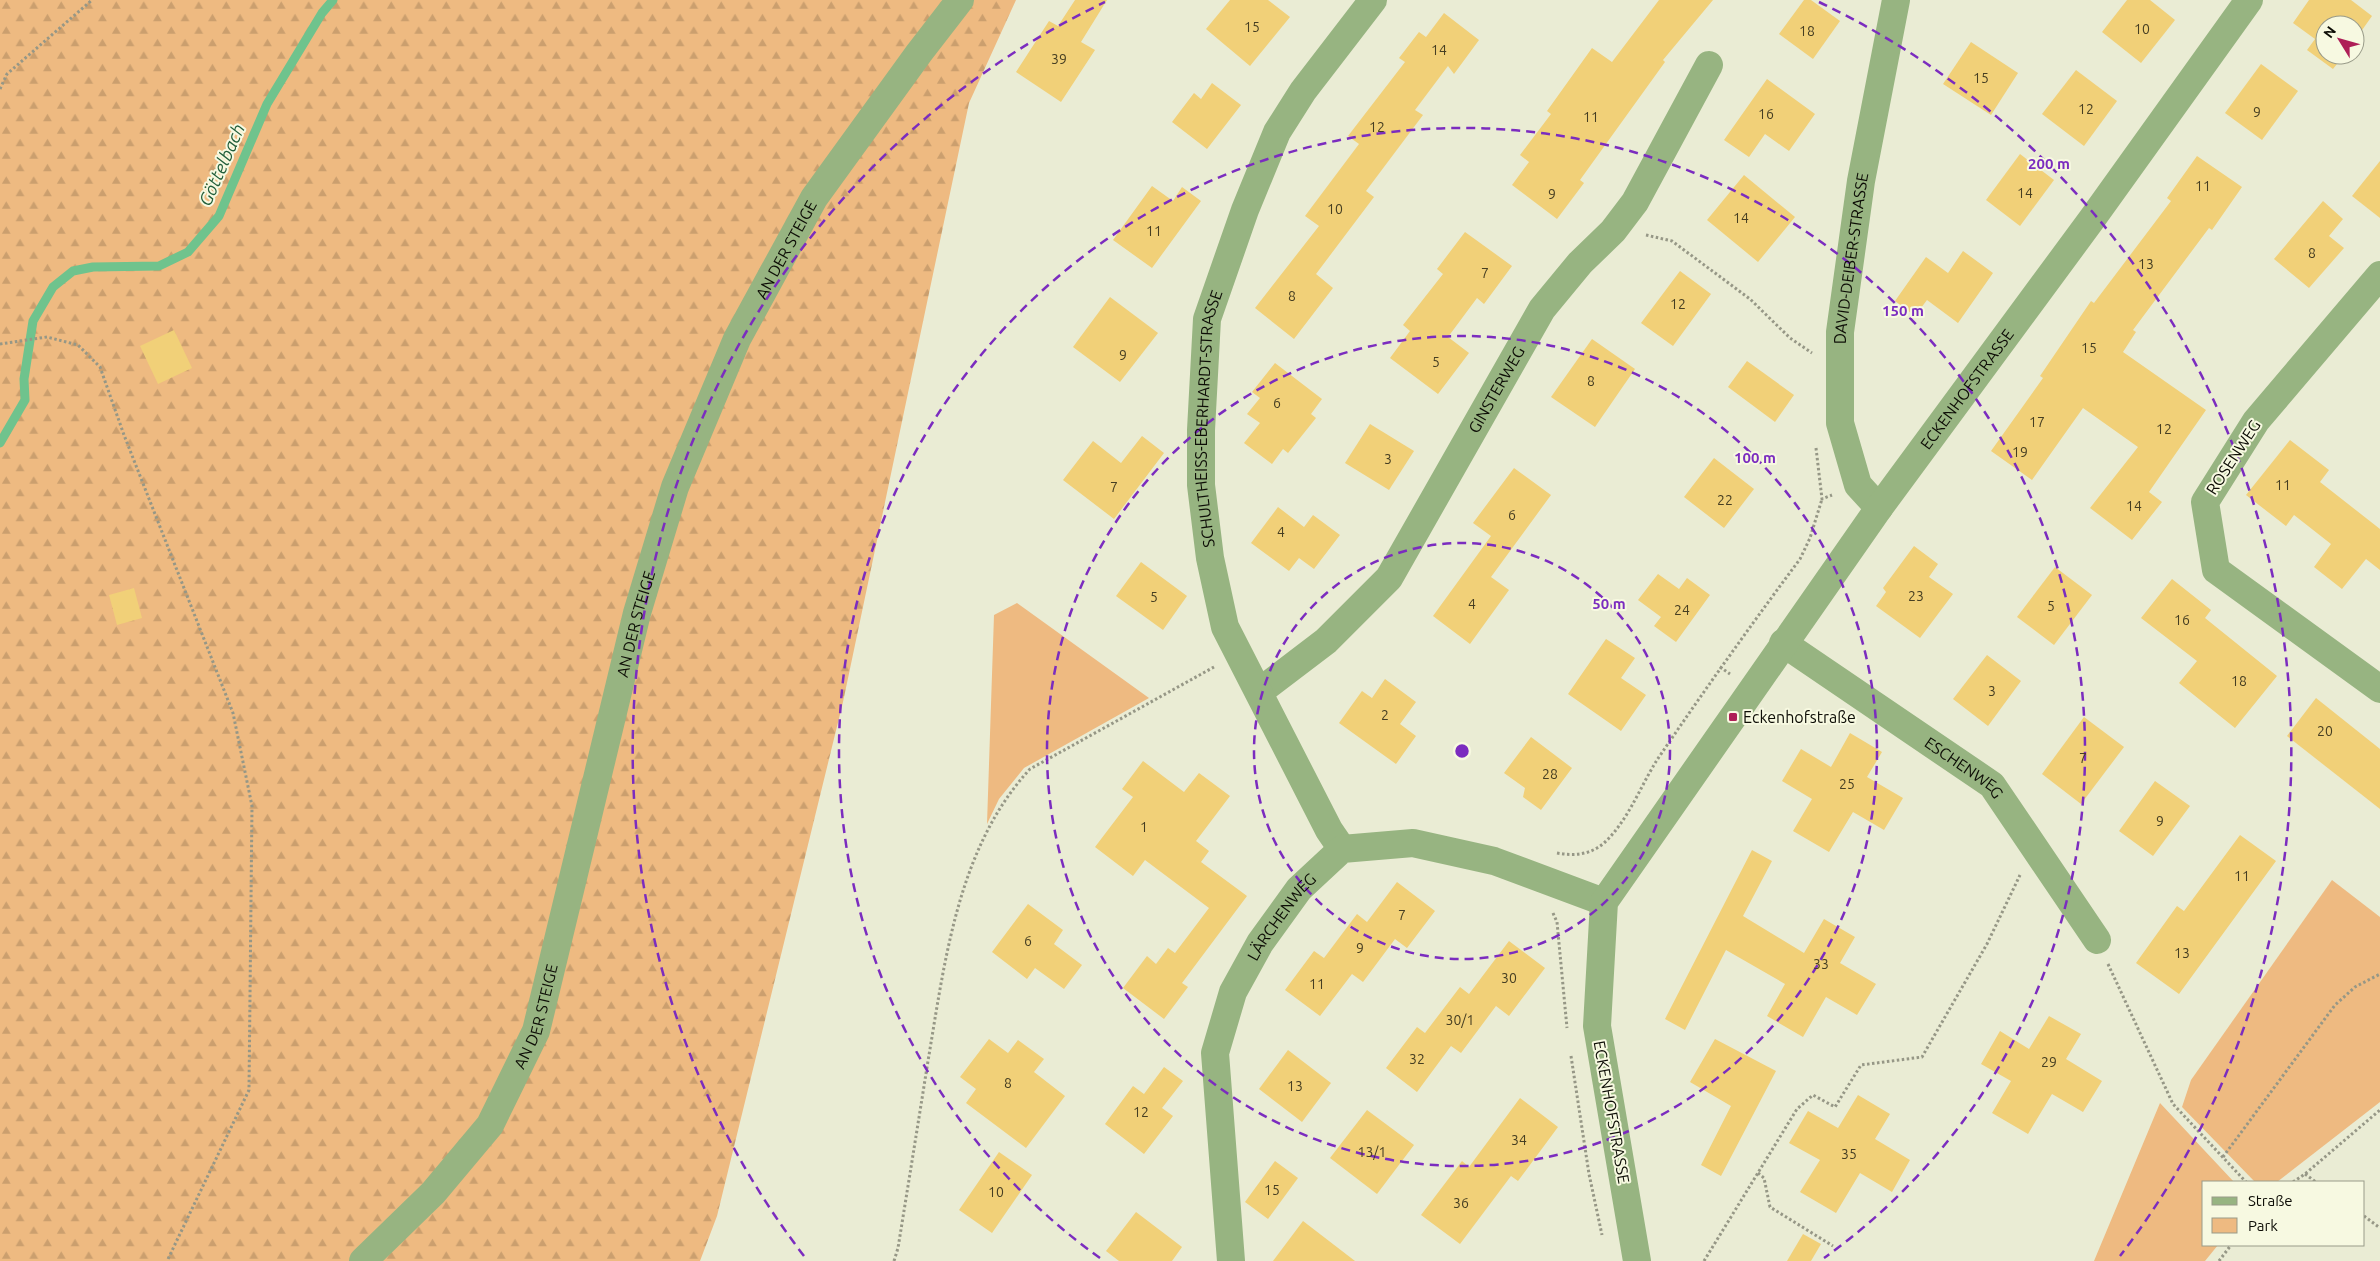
<svg xmlns="http://www.w3.org/2000/svg" width="2380" height="1261" font-family="Ubuntu,sans-serif">
  <style>
    .forest { fill: url(#forest-firs) }
    .park { fill: #eeba81 }
    .lines { fill: none; stroke-linecap: round; stroke-linejoin: round }
    .stream { stroke: #6fc38d; stroke-width: 9 }
    .building { fill: #f1d078 }
    .path { stroke: #969786; stroke-width: 3; stroke-dasharray: 2.5 2.5; stroke-linecap: butt }
    .minor { stroke: #97b481; stroke-width: 28 }
    .ring { fill: none; stroke: #7b2cbf; stroke-width: 2.5; stroke-dasharray: 9 6 }
    .poi-dot { fill: #ae1f57; stroke: #f7f9e1; stroke-width: 2 }
    .labels { text-anchor: middle; stroke-width: 4; stroke-linejoin: round; paint-order: stroke }
    .number-label { font-size: 14px; fill: #463e22 }
    .street-label { font-size: 16px; fill: #0d0d06; stroke: #f7f9e1 }
    .poi-label { font-size: 16px; fill: #0d0d06; stroke: #f7f9e1; text-anchor: start }
    .water-label { font-size: 18px; font-style: italic; fill: #215e3a; stroke: #f7f9e1 }
    .centre { fill: #7b2cbf; stroke: #f7f9e1; stroke-width: 2.5 }
    .ring-label { font-size: 15px; text-anchor: middle; font-weight: bold; fill: #7b2cbf; stroke: #f7f9e1; stroke-width: 4; stroke-linejoin: round; paint-order: stroke }
  </style>
  <defs>
    <pattern id="forest-firs" width="22" height="20" patternUnits="userSpaceOnUse" patternTransform="scale(1.25)"><rect width="22" height="20" fill="#eeba81"/><path d="M5 1l3.5 6h-7zM16 11l3.5 6h-7z" fill="#cb9f6e"/></pattern>
  </defs>
  <rect width="100%" height="100%" fill="#eaecd4"/>
  <!-- forest -->
  <path class="forest" d="M 0,0 L 1016,0 L 969,103 L 843,702 L 717,1216 L 700,1261 L 0,1261 Z"/>
  <!-- park -->
  <g class="park">
    <path d="M 1017,603 L 1149,698 L 1024,768 L 999,799 L 987,824 L 994,615 Z"/>
    <path d="M 2332,880 L 2380,917 L 2380,1102 L 2277,1182 L 2255,1182 L 2182,1107 L 2191,1080 Z"/>
    <path d="M 2160,1103 L 2234,1182 L 2204,1182 L 2204,1245 L 2218,1245 L 2205,1261 L 2094,1261 Z"/>
  </g>
  <g class="lines">
    <!-- stream -->
    <path class="stream" d="M 0,443 L 25,400 L 24,379 L 33,321 L 53,287 L 73,271 L 93,267 L 159,266 L 188,252 L 219,216 L 267,104 L 322,13 L 333,0"/>
  </g>
  <!-- building -->
  <g class="building">
    <path d="M 1075,0 L 1107,0 L 1081,42 L 1095,50 L 1061,102 L 1016,72 L 1049,21 L 1058,26 Z"/>
    <path d="M 1230,0 L 1268,0 L 1290,17 L 1250,66 L 1206,29 Z"/>
    <path d="M 1659,0 L 1713,0 L 1663,60 L 1665,62 L 1580,180 L 1584,183 L 1557,219 L 1512,185 L 1529,162 L 1520,155 L 1551,114 L 1547,111 L 1592,48 L 1612,62 Z"/>
    <path d="M 1804,0 L 1811,0 L 1840,21 L 1813,59 L 1779,34 Z"/>
    <path d="M 2127,0 L 2150,0 L 2175,20 L 2141,63 L 2102,32 Z"/>
    <path d="M 2309,0 L 2351,0 L 2372,16 L 2355,40 L 2355,25 L 2325,25 L 2325,55 L 2344,55 L 2333,69 L 2307,50 L 2315,39 L 2293,23 Z"/>
    <path d="M 1444,13 L 1479,40 L 1454,74 L 1448,66 L 1415,110 L 1423,115 L 1366,191 L 1374,197 L 1316,274 L 1333,288 L 1294,339 L 1255,308 L 1319,226 L 1305,216 L 1359,144 L 1348,136 L 1405,62 L 1399,58 L 1419,32 L 1426,37 Z"/>
    <path d="M 1971,42 L 2018,73 L 1991,115 L 1943,84 Z"/>
    <path d="M 2261,64 L 2298,91 L 2262,140 L 2225,113 Z"/>
    <path d="M 2076,70 L 2117,101 L 2084,146 L 2042,114 Z"/>
    <path d="M 1767,79 L 1815,114 L 1789,151 L 1765,134 L 1749,157 L 1724,140 Z"/>
    <path d="M 1212,83 L 1241,105 L 1207,149 L 1172,122 L 1194,93 L 1201,99 Z"/>
    <path d="M 2020,154 L 2054,180 L 2020,226 L 1986,200 Z"/>
    <path d="M 2197,156 L 2242,187 L 2212,230 L 2209,228 L 2133,330 L 2136,332 L 2123,352 L 2206,410 L 2149,492 L 2162,502 L 2132,540 L 2090,508 L 2138,447 L 2083,408 L 2032,480 L 1991,451 L 2043,378 L 2040,376 L 2091,301 L 2094,303 L 2171,201 L 2167,198 Z"/>
    <path d="M 2380,161 L 2380,218 L 2352,196 Z"/>
    <path d="M 1744,175 L 1795,217 L 1758,262 L 1707,220 Z"/>
    <path d="M 1152,186 L 1173,201 L 1182,187 L 1201,201 L 1152,268 L 1113,240 Z"/>
    <path d="M 2323,201 L 2343,219 L 2329,236 L 2344,248 L 2309,288 L 2274,259 Z"/>
    <path d="M 1465,232 L 1512,266 L 1484,304 L 1477,298 L 1448,337 L 1469,353 L 1438,394 L 1390,358 L 1410,331 L 1403,325 L 1443,274 L 1437,269 Z"/>
    <path d="M 1963,251 L 1993,273 L 1958,323 L 1927,300 L 1915,316 L 1895,301 L 1926,257 L 1948,273 Z"/>
    <path d="M 1680,271 L 1711,294 L 1673,346 L 1641,323 Z"/>
    <path d="M 1110,297 L 1158,333 L 1120,382 L 1073,347 Z"/>
    <path d="M 174,330 L 192,368 L 158,384 L 140,346 Z"/>
    <path d="M 1592,339 L 1635,369 L 1595,427 L 1551,397 Z"/>
    <path d="M 1747,361 L 1794,395 L 1775,422 L 1728,387 Z"/>
    <path d="M 1275,363 L 1322,399 L 1311,414 L 1316,418 L 1288,453 L 1283,449 L 1272,464 L 1244,443 L 1260,423 L 1247,414 L 1260,398 L 1252,392 Z"/>
    <path d="M 1370,424 L 1414,451 L 1389,490 L 1345,463 Z"/>
    <path d="M 1142,436 L 1164,453 L 1114,519 L 1063,480 L 1093,441 L 1121,463 Z"/>
    <path d="M 2290,440 L 2329,470 L 2320,482 L 2380,529 L 2380,570 L 2366,559 L 2342,589 L 2314,567 L 2331,544 L 2294,515 L 2286,526 L 2246,495 Z"/>
    <path d="M 1714,458 L 1754,489 L 1724,528 L 1684,497 Z"/>
    <path d="M 1514,468 L 1551,495 L 1491,577 L 1509,590 L 1470,644 L 1433,616 L 1491,536 L 1473,523 Z"/>
    <path d="M 1278,507 L 1304,527 L 1313,515 L 1340,535 L 1314,569 L 1299,558 L 1289,571 L 1251,543 Z"/>
    <path d="M 1914,546 L 1938,564 L 1929,577 L 1953,594 L 1920,638 L 1876,606 L 1886,592 L 1883,588 Z"/>
    <path d="M 1141,562 L 1187,596 L 1163,630 L 1116,596 Z"/>
    <path d="M 2055,567 L 2092,595 L 2054,645 L 2017,617 Z"/>
    <path d="M 1658,574 L 1679,589 L 1687,578 L 1710,595 L 1676,642 L 1654,626 L 1661,617 L 1638,600 Z"/>
    <path d="M 2172,579 L 2211,610 L 2205,618 L 2277,676 L 2235,728 L 2179,683 L 2197,661 L 2141,618 Z"/>
    <path d="M 134,588 L 142,618 L 117,625 L 109,595 Z"/>
    <path d="M 1606,639 L 1635,658 L 1621,678 L 1646,695 L 1621,731 L 1568,694 Z"/>
    <path d="M 1987,655 L 2021,681 L 1988,726 L 1953,699 Z"/>
    <path d="M 1385,679 L 1416,702 L 1400,724 L 1416,736 L 1396,764 L 1339,723 L 1362,691 L 1372,698 Z"/>
    <path d="M 2316,698 L 2380,749 L 2380,809 L 2287,736 Z"/>
    <path d="M 2084,717 L 2124,747 L 2081,804 L 2042,774 Z"/>
    <path d="M 1850,733 L 1882,752 L 1867,777 L 1903,798 L 1884,830 L 1853,812 L 1829,852 L 1793,831 L 1812,799 L 1782,781 L 1801,749 L 1831,767 Z"/>
    <path d="M 1531,737 L 1572,768 L 1541,810 L 1523,797 L 1525,788 L 1504,773 Z"/>
    <path d="M 1143,761 L 1184,792 L 1199,773 L 1230,796 L 1196,841 L 1209,851 L 1201,862 L 1247,896 L 1182,983 L 1188,987 L 1164,1019 L 1123,988 L 1147,956 L 1156,964 L 1168,948 L 1175,953 L 1209,908 L 1145,860 L 1133,876 L 1095,847 L 1133,797 L 1122,789 Z"/>
    <path d="M 2155,781 L 2190,806 L 2153,856 L 2119,831 Z"/>
    <path d="M 2240,835 L 2276,861 L 2179,994 L 2136,963 L 2177,906 L 2184,911 Z"/>
    <path d="M 1752,850 L 1772,861 L 1743,916 L 1804,953 L 1824,919 L 1855,937 L 1840,963 L 1876,984 L 1857,1015 L 1826,997 L 1803,1037 L 1767,1016 L 1785,984 L 1726,950 L 1685,1030 L 1665,1019 Z"/>
    <path d="M 1397,882 L 1435,911 L 1407,948 L 1395,939 L 1363,982 L 1352,974 L 1320,1016 L 1285,990 L 1314,951 L 1324,958 L 1357,914 L 1367,922 Z"/>
    <path d="M 1028,904 L 1063,930 L 1054,944 L 1082,965 L 1064,989 L 1035,968 L 1027,979 L 992,952 Z"/>
    <path d="M 1509,941 L 1545,968 L 1509,1016 L 1496,1006 L 1461,1053 L 1451,1046 L 1417,1092 L 1386,1068 L 1417,1027 L 1425,1033 L 1460,987 L 1469,994 Z"/>
    <path d="M 2049,1016 L 2081,1034 L 2066,1059 L 2102,1081 L 2083,1112 L 2052,1094 L 2028,1134 L 1992,1113 L 2011,1081 L 1981,1064 L 2000,1031 L 2029,1049 Z"/>
    <path d="M 989,1039 L 1008,1053 L 1018,1040 L 1044,1059 L 1034,1072 L 1065,1096 L 1026,1148 L 966,1103 L 976,1089 L 960,1077 Z"/>
    <path d="M 1715,1039 L 1776,1071 L 1721,1176 L 1701,1165 L 1731,1106 L 1690,1082 Z"/>
    <path d="M 1288,1050 L 1331,1083 L 1302,1122 L 1259,1089 Z"/>
    <path d="M 1164,1067 L 1183,1081 L 1162,1108 L 1173,1116 L 1144,1154 L 1105,1124 L 1133,1086 L 1144,1094 Z"/>
    <path d="M 1858,1095 L 1890,1114 L 1875,1139 L 1910,1160 L 1892,1192 L 1860,1173 L 1836,1213 L 1800,1192 L 1820,1160 L 1789,1143 L 1808,1111 L 1838,1128 Z"/>
    <path d="M 1520,1098 L 1558,1127 L 1518,1181 L 1511,1176 L 1460,1244 L 1421,1215 L 1462,1161 L 1469,1167 Z"/>
    <path d="M 1367,1110 L 1414,1145 L 1377,1194 L 1330,1158 Z"/>
    <path d="M 999,1152 L 1032,1175 L 992,1233 L 959,1210 Z"/>
    <path d="M 1275,1161 L 1298,1178 L 1268,1219 L 1245,1202 Z"/>
    <path d="M 1136,1212 L 1182,1247 L 1172,1261 L 1119,1261 L 1106,1251 Z"/>
    <path d="M 1303,1221 L 1355,1261 L 1273,1261 Z"/>
    <path d="M 1803,1234 L 1821,1244 L 1811,1261 L 1787,1261 Z"/>
  </g>
  <g class="lines">
    <!-- path -->
    <g class="path">
      <path d="M 0,89 L 7,74 L 92,0"/>
      <path d="M 1646,235 L 1672,241 L 1750,299 L 1790,338 L 1812,353"/>
      <path d="M 0,344 L 47,337 L 78,345 L 100,367 L 124,435 L 233,713 L 252,806 L 249,1090 L 167,1261"/>
      <path d="M 1816,448 L 1822,499 L 1832,495"/>
      <path d="M 1720,667 L 1730,674"/>
      <path d="M 1557,853 C 1574,856 1590,855 1604,843 C 1628,821 1640,787 1657,760 C 1703,692 1751,625 1800,559 L 1810,538 L 1822,499"/>
      <path d="M 1553,913 L 1557,922 L 1567,1028"/>
      <path d="M 2108,964 L 2173,1104 L 2246,1182"/>
      <path d="M 1571,1056 L 1589,1174 L 1602,1235"/>
      <path d="M 2223,1157 L 2335,1005 L 2355,987 L 2380,974"/>
      <path d="M 1758,1173 L 1764,1178 L 1770,1207 L 1833,1246"/>
      <path d="M 2305,1174 L 2316,1182"/>
      <path d="M 2293,1182 L 2305,1174 L 2380,1110"/>
      <path d="M 2364,1216 L 2380,1228"/>
      <path d="M 894,1261 L 898,1248 C 908,1186 918,1124 928,1061 C 945,960 958,847 1030,769 L 1214,667"/>
      <path d="M 1704,1261 L 1797,1109 L 1813,1095 L 1835,1107 L 1861,1065 L 1922,1057 L 1987,944 L 2020,875"/>
      <path d="M 2219,1261 L 2231,1245"/>
    </g>
    <!-- minor -->
    <g class="minor">
      <path d="M 2380,275 L 2256,421 L 2205,502 L 2216,570 L 2380,689"/>
      <path id="s1" d="M 1879,508 L 1858,485 L 1840,423 L 1840,332 L 1861,181 L 1896,0"/>
      <path id="s2" d="M 1783,643 L 1992,785 L 2097,940"/>
      <path id="s3" d="M 1259,692 L 1326,641 L 1389,578 L 1542,309 L 1580,263 L 1613,231 L 1635,202 L 1709,65"/>
      <path id="s4" d="M 1342,849 L 1329,830 L 1225,627 L 1210,558 L 1201,485 L 1201,430 L 1207,319 L 1245,210 L 1277,132 L 1303,91 L 1373,0"/>
      <path id="s5" d="M 363,1261 L 433,1193 L 490,1125 L 536,1031 L 637,613 L 675,487 L 737,339 L 814,198 L 919,53 L 960,0"/>
      <path id="s6" d="M 1231,1261 L 1215,1053 L 1233,992 L 1260,943 L 1299,889 L 1342,849 L 1413,843 L 1494,861 L 1604,902"/>
      <path id="s7" d="M 1637,1261 L 1597,1026 L 1604,902 L 1879,508 L 2092,219 L 2249,0"/>
    </g>
  </g>
  <!-- distance rings -->
  <g class="ring">
    <circle cx="1462" cy="751" r="208"/>
    <circle cx="1462" cy="751" r="415"/>
    <path d="M1100 1258A623 623 0 1 1 1824 1258"/>
    <path d="M804 1256A830 830 0 0 1 1105 2M1819 2A830 830 0 0 1 2120 1256"/>
  </g>
  <!-- markers -->
  <rect class="poi-dot" x="1728" y="712" width="10" height="10" rx="2.5"/>
  <g class="labels">
    <!-- number labels -->
    <g class="number-label">
      <text x="1252" y="32">15</text>
      <text x="2142" y="34">10</text>
      <text x="1807" y="36">18</text>
      <text x="1439" y="55">14</text>
      <text x="1059" y="64">39</text>
      <text x="1981" y="83">15</text>
      <text x="2086" y="114">12</text>
      <text x="2257" y="117">9</text>
      <text x="1766" y="119">16</text>
      <text x="1591" y="122">11</text>
      <text x="1377" y="132">12</text>
      <text x="2203" y="191">11</text>
      <text x="2025" y="198">14</text>
      <text x="1552" y="199">9</text>
      <text x="1335" y="214">10</text>
      <text x="1741" y="223">14</text>
      <text x="1154" y="236">11</text>
      <text x="2312" y="258">8</text>
      <text x="2146" y="269">13</text>
      <text x="1485" y="278">7</text>
      <text x="1292" y="301">8</text>
      <text x="1678" y="309">12</text>
      <text x="2089" y="353">15</text>
      <text x="1123" y="360">9</text>
      <text x="1436" y="367">5</text>
      <text x="1591" y="386">8</text>
      <text x="1277" y="408">6</text>
      <text x="2037" y="427">17</text>
      <text x="2164" y="434">12</text>
      <text x="2020" y="457">19</text>
      <text x="1388" y="464">3</text>
      <text x="2283" y="490">11</text>
      <text x="1114" y="492">7</text>
      <text x="1725" y="505">22</text>
      <text x="2134" y="511">14</text>
      <text x="1512" y="520">6</text>
      <text x="1281" y="537">4</text>
      <text x="1916" y="601">23</text>
      <text x="1154" y="602">5</text>
      <text x="1472" y="609">4</text>
      <text x="2051" y="611">5</text>
      <text x="1682" y="615">24</text>
      <text x="2182" y="625">16</text>
      <text x="2239" y="686">18</text>
      <text x="1992" y="696">3</text>
      <text x="1385" y="720">2</text>
      <text x="2325" y="736">20</text>
      <text x="2083" y="763">7</text>
      <text x="1550" y="779">28</text>
      <text x="1847" y="789">25</text>
      <text x="2160" y="826">9</text>
      <text x="1144" y="832">1</text>
      <text x="2242" y="881">11</text>
      <text x="1402" y="920">7</text>
      <text x="1028" y="946">6</text>
      <text x="1360" y="953">9</text>
      <text x="2182" y="958">13</text>
      <text x="1821" y="969">33</text>
      <text x="1509" y="983">30</text>
      <text x="1317" y="989">11</text>
      <text x="1460" y="1025">30/1</text>
      <text x="1417" y="1064">32</text>
      <text x="2049" y="1067">29</text>
      <text x="1008" y="1088">8</text>
      <text x="1295" y="1091">13</text>
      <text x="1141" y="1117">12</text>
      <text x="1519" y="1145">34</text>
      <text x="1372" y="1157">13/1</text>
      <text x="1849" y="1159">35</text>
      <text x="1272" y="1195">15</text>
      <text x="996" y="1197">10</text>
      <text x="1461" y="1208">36</text>
    </g>
    <!-- street labels -->
    <g class="street-label">
      <text dy="6" stroke="none"><textPath href="#s5" startOffset="1115">AN DER STEIGE</textPath></text>
      <text dy="6" stroke="none"><textPath href="#s1" startOffset="261">DAVID-DEIBER-STRASSE</textPath></text>
      <text dy="6" stroke="none"><textPath href="#s3" startOffset="390">GINSTERWEG</textPath></text>
      <text dy="6" stroke="none"><textPath href="#s7" startOffset="991">ECKENHOFSTRASSE</textPath></text>
      <text dy="6" stroke="none"><textPath href="#s4" startOffset="462">SCHULTHEISS-EBERHARDT-STRASSE</textPath></text>
      <text transform="translate(2233 457) rotate(-57)" y="6">ROSENWEG</text>
      <text dy="6" stroke="none"><textPath href="#s5" startOffset="710">AN DER STEIGE</textPath></text>
      <text dy="6" stroke="none"><textPath href="#s2" startOffset="220">ESCHENWEG</textPath></text>
      <text dy="6" stroke="none"><textPath href="#s6" startOffset="362">LÄRCHENWEG</textPath></text>
      <text dy="6" stroke="none"><textPath href="#s5" startOffset="305">AN DER STEIGE</textPath></text>
      <text transform="translate(1612 1112) rotate(80)" y="6">ECKENHOFSTRASSE</text>
    </g>
    <!-- poi labels -->
    <g class="poi-label">
      <text x="1743" y="723">Eckenhofstraße</text>
    </g>
    <!-- water labels -->
    <g class="water-label">
      <text transform="translate(222 165) rotate(-66)" y="6">Göttelbach</text>
    </g>
  </g>
  <circle cx="1462" cy="751" r="8" class="centre"/>
  <g class="ring-label">
    <text x="2049" y="169">200 m</text>
    <text x="1903" y="316">150 m</text>
    <text x="1755" y="463">100 m</text>
    <text x="1609" y="609">50 m</text>
  </g>
  <!-- legend -->
  <rect x="2202" y="1181" width="162" height="65" fill="#f7f9e1" stroke="#999b89"/>
  <rect x="2212" y="1197" width="25" height="8" fill="#97b481" stroke="#999b89"/>
  <text x="2248" y="1206" font-size="15" fill="#0d0d06">Straße</text>
  <rect x="2212" y="1218" width="25" height="15" fill="#eeba81" stroke="#999b89"/>
  <text x="2248" y="1231" font-size="15" fill="#0d0d06">Park</text>
  <!-- north arrow -->
  <g transform="translate(2340 40) rotate(307)"><circle r="24" fill="#f7f9e1" stroke="#999b89"/>
  <path d="M0-4L9 19L0 12L-9 19Z" fill="#ae1f57"/>
  <text y="-8" font-size="14" font-weight="bold" text-anchor="middle" fill="#0d0d06">N</text>
  </g>
</svg>
